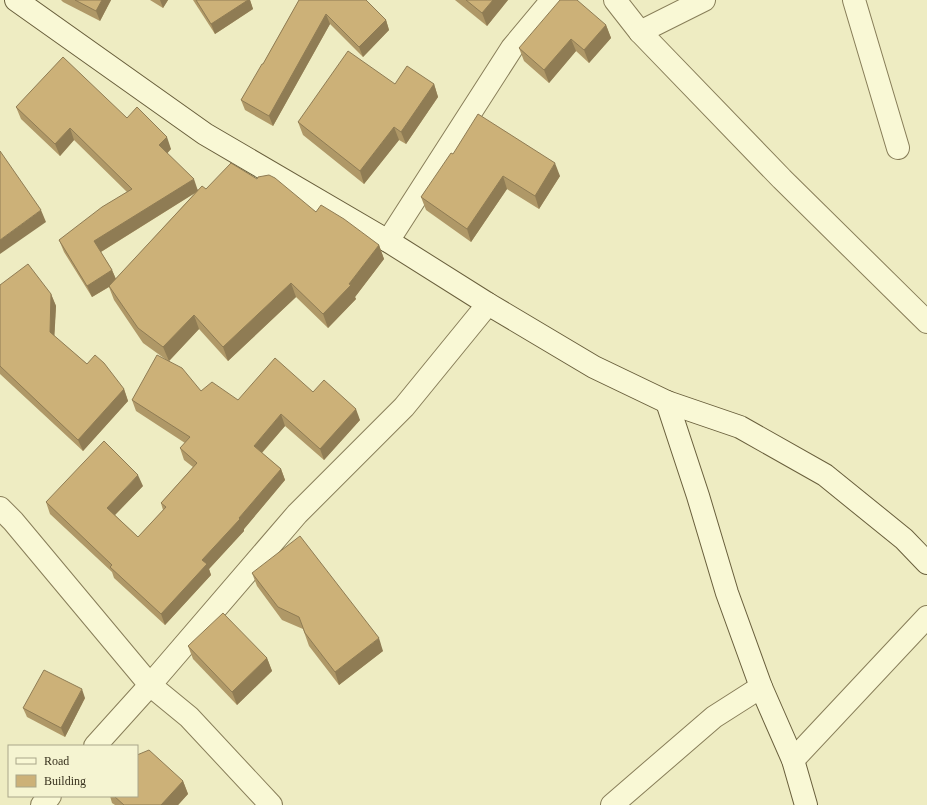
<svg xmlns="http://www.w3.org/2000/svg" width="927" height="805" font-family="Georgia,serif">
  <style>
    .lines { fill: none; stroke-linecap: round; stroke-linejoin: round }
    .street-casing { stroke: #887e59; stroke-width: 24 }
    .secondary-casing { stroke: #695f3c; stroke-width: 24 }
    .street { stroke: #f9f8d5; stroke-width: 22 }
    .secondary { stroke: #f9f8d5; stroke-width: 22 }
    .wall { fill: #af9867; fill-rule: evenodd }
    .shaded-wall { fill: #8f7c54 }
    .building { fill: #ccb178; stroke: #8f7c54 }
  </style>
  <rect width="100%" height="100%" fill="#eeecc2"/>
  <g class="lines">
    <!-- street casing -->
    <g class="street-casing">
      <g id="street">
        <path d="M 615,0 L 640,32 L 782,179 L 927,322"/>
        <path d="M 854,0 L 898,148"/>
        <path d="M 640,32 L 704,0"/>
        <path d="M 388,241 L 512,48 L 552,0"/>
        <path d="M 0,508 L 13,521 L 150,685 L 189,717 L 271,805"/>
        <path d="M 95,746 L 150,685 L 297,514 L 404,407 L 488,304"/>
        <path d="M 793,760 L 927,617"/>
        <path d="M 42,805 L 50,796"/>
        <path d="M 612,805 L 714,717 L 761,687"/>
      </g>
    </g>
    <!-- secondary casing -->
    <g class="secondary-casing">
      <g id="secondary">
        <path d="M 16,0 L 205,134 L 388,241 L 488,304 L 594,367 L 667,402 L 740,427 L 825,475 L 904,539 L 927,563"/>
        <path d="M 667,402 L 698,496 L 727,593 L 761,687 L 793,760 L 806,805"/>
      </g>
    </g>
    <!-- street -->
    <use href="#street" class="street"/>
    <!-- secondary -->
    <use href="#secondary" class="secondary"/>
  </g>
  <!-- wall -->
  <g class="wall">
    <path d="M 61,0 L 111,0 L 100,21 L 63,2 Z"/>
    <path d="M 150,0 L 168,0 L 163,8 Z"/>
    <path d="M 193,0 L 250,0 L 253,9 L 215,34 Z"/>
    <path d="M 299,0 L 386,20 L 389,30 L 363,57 L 330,24 L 273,126 L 245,110 L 241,100 L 263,64 Z"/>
    <path d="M 455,0 L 508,0 L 487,26 Z"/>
    <path d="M 606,25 L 611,38 L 589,63 L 576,51 L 549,83 L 524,61 L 519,48 Z"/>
    <path d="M 395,84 L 434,84 L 438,97 L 406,144 L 399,140 L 364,184 L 303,135 L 298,122 Z"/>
    <path d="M 16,107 L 127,118 L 171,149 L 167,153 L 198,190 L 206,189 L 257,179 L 316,212 L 379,245 L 384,259 L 355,297 L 356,299 L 328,328 L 296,297 L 228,361 L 199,329 L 169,361 L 201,391 L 238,400 L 313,392 L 360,420 L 324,460 L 285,426 L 262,453 L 281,469 L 285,480 L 244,529 L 244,531 L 209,569 L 211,575 L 165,625 L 114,578 L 112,572 L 50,514 L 46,502 L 143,486 L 115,515 L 138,537 L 163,510 L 161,503 L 193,467 L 184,460 L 180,448 L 185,443 L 136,411 L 132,400 L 168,361 L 143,343 L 114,300 L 109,287 L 92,297 L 64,252 L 59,240 L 127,192 L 74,140 L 60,156 L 21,119 ZM 195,193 L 116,279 L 112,270 L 101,252 Z"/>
    <path d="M 453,154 L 560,176 L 539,209 L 507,189 L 471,242 L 426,210 L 421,197 Z"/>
    <path d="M 0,285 L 51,294 L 56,306 L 54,336 L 87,364 L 124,389 L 128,401 L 83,451 L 0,374 Z"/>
    <path d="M 252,573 L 383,651 L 339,685 L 309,646 L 303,629 L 282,620 L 257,586 Z"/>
    <path d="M 188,646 L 267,658 L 272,671 L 237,705 L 193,659 Z"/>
    <path d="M 85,698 L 65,737 L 27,717 L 23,708 Z"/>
    <path d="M 183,781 L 188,794 L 178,805 L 115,805 L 112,803 L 110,796 L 137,796 Z"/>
  </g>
  <!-- shaded-wall -->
  <g class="shaded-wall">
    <path d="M 102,0 L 111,0 L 100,21 L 96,11 Z"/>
    <path d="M 160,0 L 168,0 L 163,8 Z"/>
    <path d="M 248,0 L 250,0 L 253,9 L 215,34 L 211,24 Z"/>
    <path d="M 493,0 L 508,0 L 487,26 L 482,13 Z"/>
    <path d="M 326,14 L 330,24 L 273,126 L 269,116 Z"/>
    <path d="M 386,20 L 389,30 L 363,57 L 359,47 Z"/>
    <path d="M 606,25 L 611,38 L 589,63 L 584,50 Z"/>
    <path d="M 571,39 L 576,51 L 549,83 L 544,70 Z"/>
    <path d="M 434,84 L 438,97 L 406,144 L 401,132 Z"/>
    <path d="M 394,127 L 399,140 L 364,184 L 360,171 Z"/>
    <path d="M 70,128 L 74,140 L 60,156 L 55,144 Z"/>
    <path d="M 167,137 L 171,149 L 164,157 L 159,145 Z"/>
    <path d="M 555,163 L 560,176 L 539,209 L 535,196 Z"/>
    <path d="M 503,176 L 507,189 L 471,242 L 467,229 Z"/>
    <path d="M 194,179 L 198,191 L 99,253 L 94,241 Z"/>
    <path d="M 41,210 L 46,222 L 0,254 L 0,240 Z"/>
    <path d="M 379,245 L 384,259 L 355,297 L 356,299 L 328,328 L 323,314 L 349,284 Z"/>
    <path d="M 112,270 L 117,282 L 92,297 L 87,286 Z"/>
    <path d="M 291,283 L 296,297 L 228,361 L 223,347 Z"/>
    <path d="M 51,294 L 56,306 L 54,344 L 50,332 Z"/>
    <path d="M 194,315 L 199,329 L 169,361 L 163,347 Z"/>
    <path d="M 124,389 L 128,401 L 83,451 L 78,440 Z"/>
    <path d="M 356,409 L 360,420 L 324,460 L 320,449 Z"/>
    <path d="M 281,414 L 285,426 L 258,457 L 254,446 Z"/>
    <path d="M 281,469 L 285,480 L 244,529 L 244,531 L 209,569 L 211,575 L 165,625 L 161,614 L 202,560 L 239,518 Z"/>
    <path d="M 138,475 L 143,486 L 111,519 L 107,508 Z"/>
    <path d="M 379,638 L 383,651 L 339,685 L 335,672 Z"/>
    <path d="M 267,658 L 272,671 L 237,705 L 232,692 Z"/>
    <path d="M 82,689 L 85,698 L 65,737 L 61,728 Z"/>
    <path d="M 183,781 L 188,794 L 178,805 L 161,805 Z"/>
  </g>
  <!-- building -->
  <g class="building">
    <path d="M 75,0 L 102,0 L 96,11 Z"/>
    <path d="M 196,0 L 248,0 L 211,24 Z"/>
    <path d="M 299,0 L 366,0 L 386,20 L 359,47 L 326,14 L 269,116 L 241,100 L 262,64 L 263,64 Z"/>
    <path d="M 466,0 L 493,0 L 482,13 Z"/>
    <path d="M 560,0 L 577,0 L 606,25 L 584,50 L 571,39 L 544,70 L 519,48 Z"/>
    <path d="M 348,51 L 395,84 L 407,66 L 434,84 L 401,132 L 394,127 L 360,171 L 298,122 Z"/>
    <path d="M 63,57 L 127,118 L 137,107 L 167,137 L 159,145 L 194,179 L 94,241 L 112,270 L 87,286 L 59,240 L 102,207 L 132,189 L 70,128 L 55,144 L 16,107 Z"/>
    <path d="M 478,114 L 555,163 L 535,196 L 503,176 L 467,229 L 421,197 L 451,153 L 453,154 Z"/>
    <path d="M 0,151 L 41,210 L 0,240 Z"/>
    <path d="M 231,163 L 257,179 L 258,177 L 269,175 L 275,178 L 316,212 L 321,205 L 344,219 L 379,245 L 349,284 L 351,285 L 323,314 L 291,283 L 223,347 L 194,315 L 163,347 L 138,328 L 109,286 L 202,186 L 206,189 Z"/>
    <path d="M 28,264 L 51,294 L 50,332 L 87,364 L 95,355 L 104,363 L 124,389 L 78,440 L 0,366 L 0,285 Z"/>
    <path d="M 157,355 L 182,368 L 201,391 L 212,382 L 238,400 L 275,358 L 313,392 L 324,380 L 356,409 L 320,449 L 281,414 L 254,446 L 281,469 L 239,518 L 240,519 L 202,560 L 207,564 L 161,614 L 110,567 L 112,565 L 46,502 L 104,441 L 138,475 L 107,508 L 138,537 L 166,507 L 161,503 L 197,463 L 180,448 L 190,437 L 132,400 Z"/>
    <path d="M 300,536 L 379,638 L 335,672 L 305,633 L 299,617 L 278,607 L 252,573 Z"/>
    <path d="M 223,613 L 267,658 L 232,692 L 188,646 Z"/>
    <path d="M 44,670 L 82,689 L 61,728 L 23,708 Z"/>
    <path d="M 149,750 L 183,781 L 161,805 L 124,805 L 114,796 L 137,796 L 137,755 Z"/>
  </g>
  <!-- legend -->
  <rect x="8" y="745" width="130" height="52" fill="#f5f4d1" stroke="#a9a689"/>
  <rect x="16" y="758" width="20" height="6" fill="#f9f8d5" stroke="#a9a689"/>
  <text x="44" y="765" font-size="12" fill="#37311d">Road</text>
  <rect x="16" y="775" width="20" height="12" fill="#ccb178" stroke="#a9a689"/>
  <text x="44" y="785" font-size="12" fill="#37311d">Building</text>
</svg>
